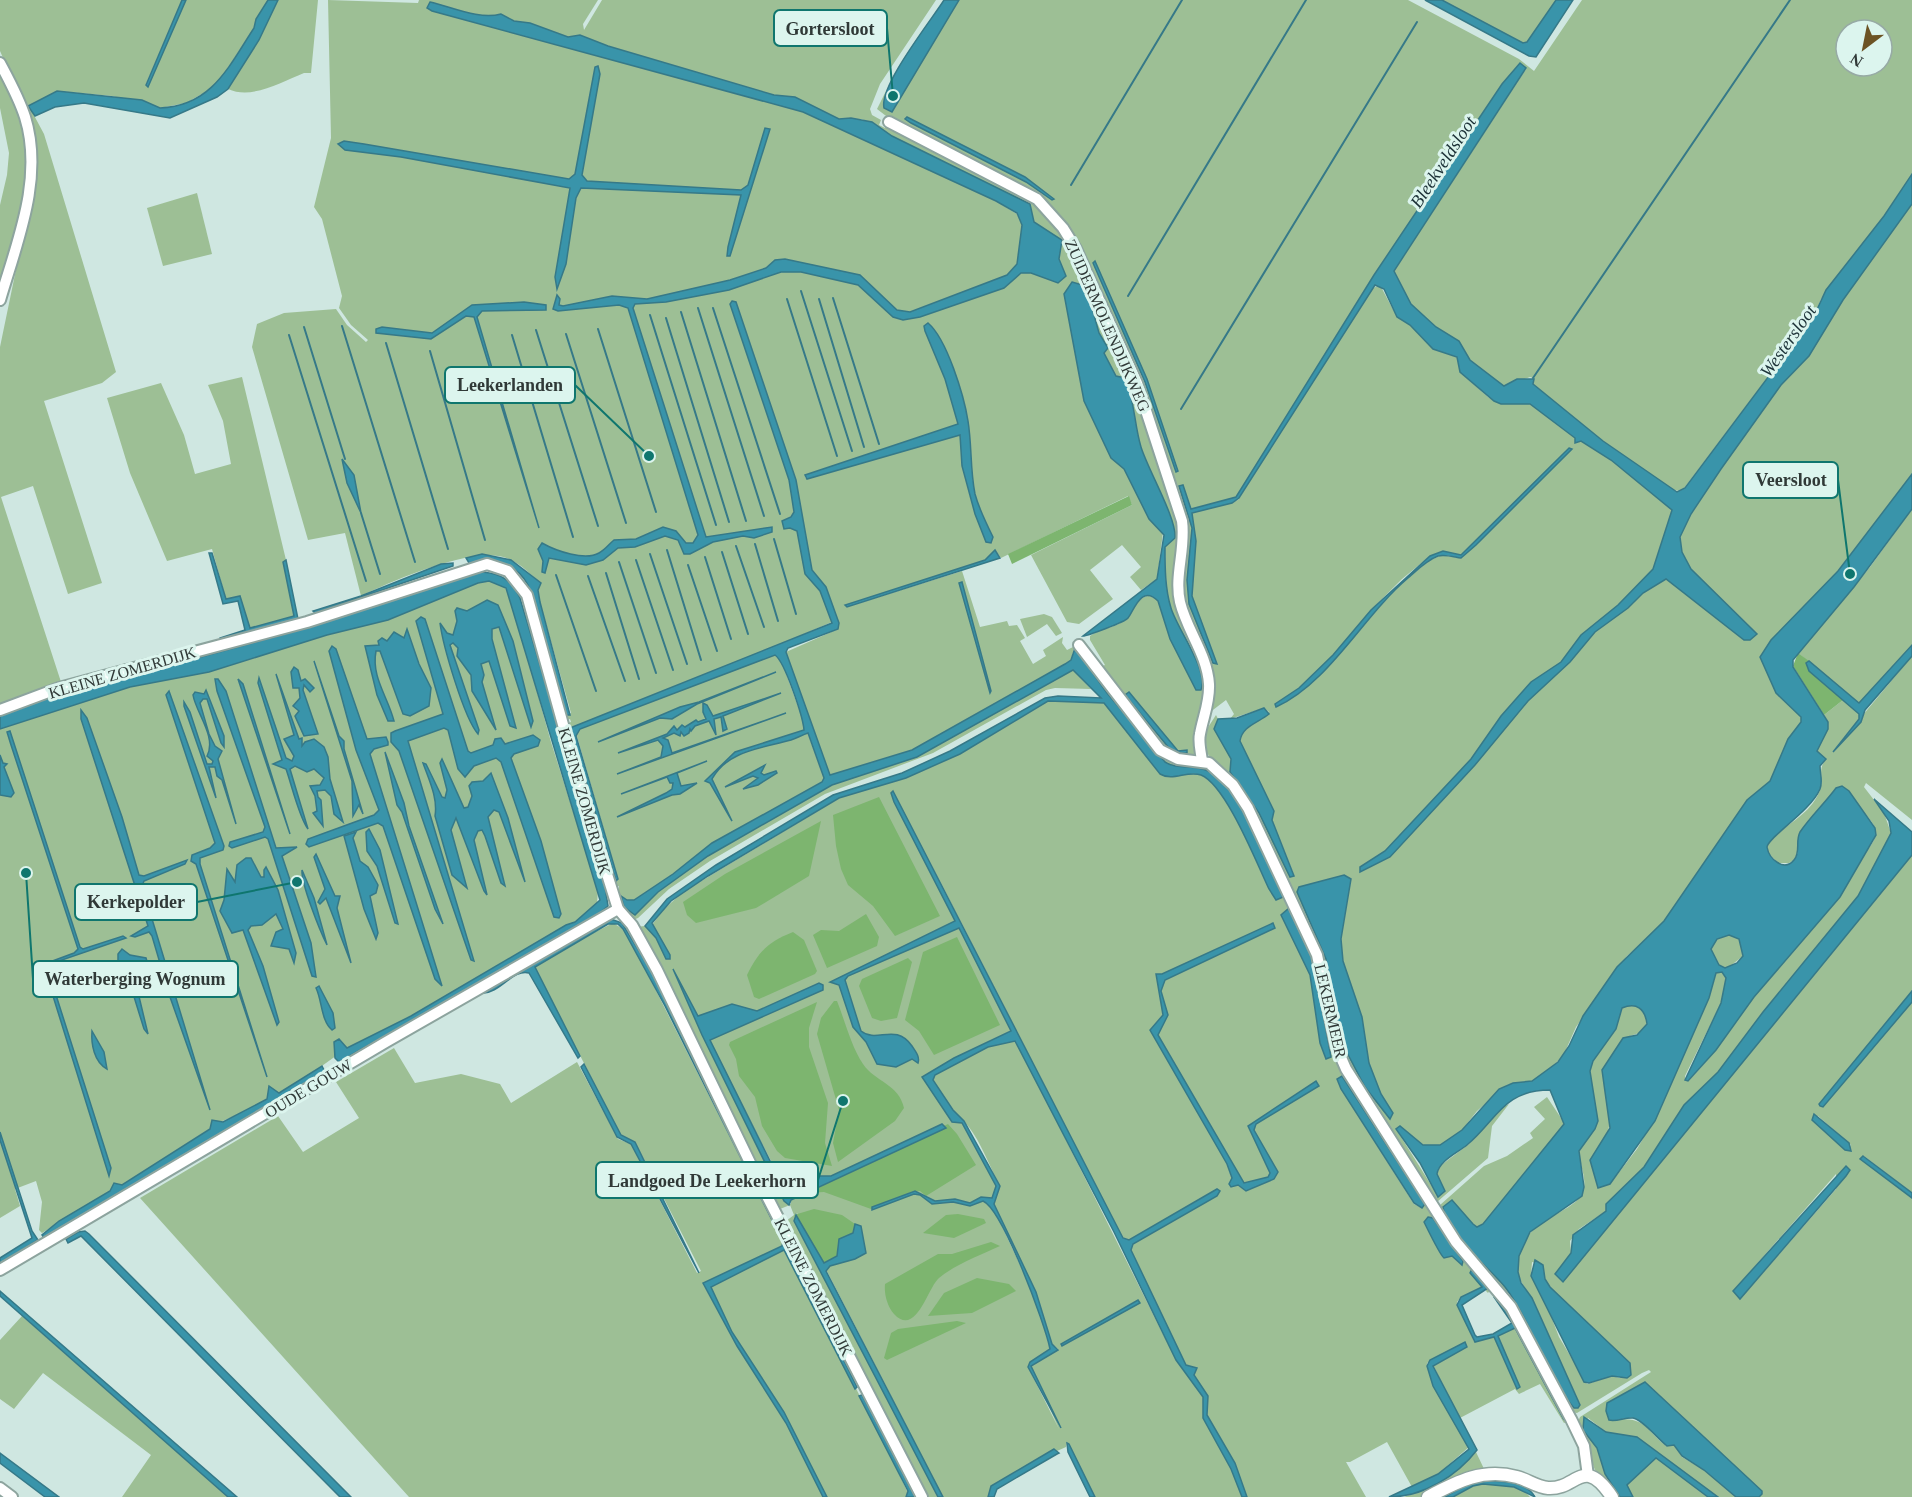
<svg xmlns="http://www.w3.org/2000/svg" width="1912" height="1497" font-family="'Times New Roman',serif">
  <style>
    .green { fill: #9dbf95; fill-rule: evenodd }
    .forest { fill: #7db56f }
    .water { fill: #3994aa; stroke: #367988; stroke-width: 1.5; fill-rule: evenodd }
    .lines { fill: none; stroke-linecap: round; stroke-linejoin: round }
    .stream { stroke: #367988; stroke-width: 2 }
    .minor-casing { stroke: #8da49e; stroke-width: 14 }
    .tertiary-casing { stroke: #8da49e; stroke-width: 15 }
    .minor { stroke: #fff; stroke-width: 10 }
    .tertiary { stroke: #fff; stroke-width: 12 }
    .labels { text-anchor: middle; stroke-width: 6; stroke-linejoin: round; paint-order: stroke }
    .street-label { font-size: 16px; fill: #303937; stroke: #dcf5ee }
    .water-label { font-size: 18px; font-style: italic; fill: #1c3137; stroke: #dcf5ee }
    .leader { fill: none; stroke: #0f766e; stroke-width: 2 }
    .callout-dot { fill: #0f766e; stroke: #dcf5ee; stroke-width: 2 }
    .callout { fill: #dcf5ee; stroke: #0f766e; stroke-width: 2 }
    .callout-label { font-size: 18px; text-anchor: middle; font-weight: bold; fill: #303937 }
  </style>
  <rect width="100%" height="100%" fill="#cfe7e1"/>
  <!-- green -->
  <g class="green">
    <path d="M 0,0 L 182,0 L 146,84 L 148,86 L 186,0 L 268,0 L 256,19 L 254,28 L 216,86 L 186,103 L 160,108 L 112,96 L 57,91 L 29,106 L 44,134 L 116,372 L 102,383 L 44,401 L 102,583 L 68,594 L 33,486 L 1,497 L 61,682 L 0,704 L 0,347 L 36,173 L 8,69 L 0,51 Z"/>
    <path d="M 278,0 L 318,0 L 311,73 L 304,73 C 281,82 252,100 228,89 L 259,40 Z"/>
    <path d="M 328,0 L 418,3 L 419,0 L 598,0 L 583,24 L 584,30 L 602,0 L 936,0 L 880,84 L 870,109 L 872,115 L 881,120 L 879,125 L 885,128 L 887,124 L 1013,188 L 1035,201 L 1058,225 L 1073,249 L 1135,387 L 1179,521 C 1184,544 1175,566 1176,590 C 1178,621 1199,643 1205,673 C 1211,700 1199,712 1195,736 C 1194,742 1198,748 1198,754 C 1171,778 1113,688 1098,668 L 1105,665 L 1090,640 L 1090,636 C 1100,628 1110,629 1120,623 C 1132,618 1140,583 1158,601 L 1170,639 L 1196,690 L 1202,688 C 1202,658 1178,635 1170,607 C 1165,588 1166,567 1165,547 L 1175,538 C 1177,519 1148,470 1141,447 C 1134,424 1135,401 1125,378 L 1116,376 L 1104,353 L 1108,348 L 1099,333 L 1086,286 L 1072,282 L 1064,294 L 1084,401 L 1111,458 L 1124,469 L 1149,519 L 1163,532 L 1157,579 L 1141,590 L 1130,577 L 1141,567 L 1122,545 L 1090,570 L 1113,599 L 1079,624 L 1067,622 L 1031,555 L 1132,505 L 1128,496 L 1001,558 L 995,550 L 985,560 L 845,605 L 847,607 L 962,571 L 980,627 L 1007,621 L 1009,626 L 1017,625 L 1025,638 L 1020,641 L 1033,664 L 1046,656 L 1043,650 L 1063,637 L 1062,643 L 1067,650 L 1077,645 L 1158,749 C 1178,767 1204,758 1223,777 C 1254,809 1267,854 1285,894 C 1298,921 1314,948 1321,978 C 1327,1007 1326,1039 1340,1066 L 1453,1242 L 1493,1286 L 1488,1293 L 1486,1291 L 1487,1284 L 1472,1269 L 1470,1273 L 1482,1287 L 1461,1297 L 1457,1302 L 1474,1341 L 1494,1337 L 1517,1389 L 1520,1387 L 1498,1336 L 1515,1328 L 1565,1420 L 1519,1327 L 1496,1296 L 1492,1296 L 1498,1292 L 1520,1324 L 1569,1418 L 1567,1422 L 1564,1423 L 1540,1384 L 1519,1394 L 1515,1389 L 1460,1418 L 1433,1365 L 1467,1347 L 1465,1342 L 1427,1363 L 1433,1386 L 1469,1447 L 1438,1474 L 1412,1487 L 1387,1442 L 1350,1462 L 1346,1462 L 1366,1497 L 1247,1497 L 1235,1463 L 1207,1415 L 1208,1396 L 1194,1375 L 1197,1368 L 1186,1365 L 1131,1250 L 1133,1244 L 1217,1196 L 1220,1191 L 1217,1189 L 1129,1240 L 1123,1238 L 928,858 L 1013,1029 L 1008,1034 L 924,1076 L 946,1102 L 933,1082 L 934,1076 C 950,1067 1000,1033 1017,1042 L 1176,1360 L 1203,1397 L 1203,1418 L 1231,1469 L 1242,1497 L 1095,1497 L 1067,1443 L 1066,1447 L 1057,1451 L 1054,1449 L 991,1486 L 988,1497 L 943,1497 L 797,1213 L 794,1221 L 938,1497 L 925,1497 L 786,1221 L 794,1215 L 790,1205 L 780,1209 L 667,984 L 635,927 L 645,926 L 656,938 L 666,959 L 670,959 L 652,925 L 663,910 L 683,892 L 839,798 L 906,778 L 960,754 L 1048,701 L 1104,703 L 1160,774 C 1173,782 1187,770 1201,775 C 1226,785 1257,864 1269,889 L 1276,900 L 1283,896 C 1266,861 1244,792 1210,772 C 1195,763 1179,771 1165,762 L 1107,693 L 1074,648 L 1071,660 L 1065,664 L 912,750 L 830,775 L 786,652 L 838,629 L 839,623 L 826,587 L 812,570 L 796,480 L 736,302 L 732,301 L 730,304 L 789,480 L 805,574 L 820,590 L 832,622 L 776,646 L 824,778 L 822,782 L 712,843 L 673,874 L 634,900 L 627,900 L 621,896 L 624,907 L 635,915 L 658,892 L 708,856 L 832,785 L 917,757 L 1073,670 L 1091,689 L 1055,688 L 1046,690 L 933,753 L 825,794 L 710,861 L 669,889 L 638,918 L 631,921 L 618,900 L 619,886 L 614,887 L 611,883 L 566,731 L 568,723 L 571,722 L 570,719 L 566,720 L 566,715 L 571,713 L 540,602 L 538,590 L 540,583 C 528,572 515,558 498,556 C 464,550 392,581 361,596 L 345,533 L 308,540 L 252,347 L 257,324 L 284,313 L 336,309 L 347,325 L 366,342 L 368,340 L 351,325 L 339,308 L 342,296 L 322,219 L 314,207 L 331,138 ZM 431,2 C 452,8 479,20 501,14 L 514,21 L 530,23 L 568,37 L 580,35 L 608,46 L 774,95 L 795,97 L 839,119 L 861,119 L 875,124 L 892,136 L 1030,204 L 1034,222 L 1062,240 L 1059,259 L 1066,276 L 1058,283 L 1031,273 L 1021,273 L 1004,288 L 920,317 L 903,320 L 893,317 L 858,285 L 801,272 L 781,272 L 729,289 L 730,280 L 766,268 L 775,260 L 785,259 L 860,275 L 897,310 L 910,312 L 1007,275 L 1017,264 L 1022,225 L 1017,214 L 996,201 L 803,112 L 432,11 L 427,7 ZM 472,306 L 539,528 L 474,317 L 466,316 L 431,339 L 376,332 L 376,329 L 382,327 L 432,333 ZM 928,323 C 947,339 964,397 968,421 C 972,445 970,469 975,494 C 979,509 986,523 993,537 L 991,543 L 986,541 C 971,506 962,473 960,435 L 807,479 L 805,477 L 805,475 L 958,424 L 945,379 L 925,331 L 924,326 ZM 959,582 L 962,582 L 991,691 L 990,693 ZM 1129,692 L 1178,751 L 1187,750 L 1187,753 L 1177,753 L 1169,747 L 1126,695 ZM 574,726 L 618,879 L 617,881 L 614,880 L 570,729 ZM 1288,909 L 1292,911 L 1313,960 L 1330,1057 L 1326,1059 L 1320,1043 L 1310,975 L 1281,915 ZM 1273,923 L 1275,928 L 1165,980 L 1161,991 L 1168,1015 L 1158,1035 L 1244,1183 L 1268,1177 L 1270,1173 L 1248,1126 L 1316,1082 L 1319,1085 L 1256,1124 L 1254,1130 L 1278,1172 L 1274,1179 L 1246,1191 L 1237,1185 L 1231,1187 L 1229,1184 L 1232,1179 L 1227,1164 L 1150,1030 L 1163,1015 L 1156,974 L 1162,975 ZM 673,969 L 791,1200 L 791,1204 L 784,1201 L 702,1035 ZM 1343,1077 L 1425,1204 L 1422,1208 L 1414,1204 L 1341,1089 L 1337,1080 ZM 959,1117 C 978,1132 988,1164 1000,1186 L 994,1204 L 1036,1292 L 1052,1344 L 1058,1349 L 1031,1366 L 1059,1429 L 1028,1367 L 1030,1362 L 1050,1349 L 1036,1299 L 992,1205 L 999,1187 ZM 1428,1217 L 1433,1218 L 1463,1261 L 1462,1265 L 1452,1256 L 1444,1258 C 1440,1255 1427,1228 1424,1222 ZM 1138,1300 L 1139,1303 L 1062,1346 L 1061,1344 Z"/>
    <path d="M 959,0 L 1408,0 L 1519,59 L 1534,71 L 1582,0 L 1912,0 L 1912,174 L 1884,216 L 1821,299 L 1814,316 L 1682,491 L 1673,490 L 1603,441 L 1533,384 L 1533,378 L 1530,377 L 1504,387 L 1470,360 L 1459,341 L 1436,327 L 1411,304 L 1394,271 L 1526,69 L 1520,63 L 1502,84 L 1374,275 L 1236,497 L 1191,509 L 1179,486 L 1185,503 L 1192,513 L 1238,500 L 1371,289 L 1380,285 L 1397,317 L 1410,325 L 1433,349 L 1457,357 L 1460,372 L 1488,397 L 1494,401 L 1530,404 L 1611,460 L 1672,510 L 1653,569 L 1750,640 L 1756,633 L 1691,569 L 1682,552 L 1680,537 L 1691,514 L 1721,469 L 1781,385 L 1809,356 L 1843,300 L 1912,204 L 1912,474 L 1838,571 L 1772,641 L 1776,693 L 1801,717 L 1801,722 L 1770,781 L 1747,800 L 1664,921 L 1651,936 L 1627,956 L 1576,1027 L 1564,1054 L 1551,1069 L 1532,1081 L 1507,1085 L 1477,1111 L 1462,1130 L 1440,1145 L 1423,1145 L 1400,1126 L 1396,1129 L 1438,1196 L 1442,1187 L 1437,1174 L 1440,1166 L 1469,1144 L 1501,1108 L 1509,1104 L 1492,1126 L 1488,1158 L 1437,1202 L 1434,1202 L 1361,1090 L 1337,1043 L 1327,981 L 1258,822 L 1207,753 L 1205,732 L 1216,715 L 1218,719 L 1214,729 L 1231,758 L 1230,772 L 1259,813 L 1290,877 L 1294,875 L 1272,820 L 1274,811 L 1240,741 C 1242,724 1260,724 1269,712 L 1264,708 L 1230,719 L 1234,714 L 1226,700 L 1209,713 L 1210,700 L 1182,597 L 1186,543 L 1139,384 L 1049,206 L 890,119 L 877,109 L 887,89 L 883,105 L 892,112 ZM 1846,30 L 1882,30 L 1882,66 L 1846,66 ZM 1518,499 L 1461,558 L 1441,555 L 1429,561 L 1399,585 L 1334,659 L 1300,693 L 1275,704 L 1299,688 L 1333,655 L 1371,610 L 1402,579 L 1430,556 L 1443,551 L 1461,555 ZM 1347,876 L 1351,880 L 1341,939 L 1343,961 L 1362,1017 L 1369,1063 L 1381,1094 L 1393,1113 L 1390,1119 L 1365,1087 L 1344,1047 L 1335,1015 L 1326,959 L 1299,896 L 1299,887 Z"/>
    <path d="M 1442,0 L 1556,0 L 1527,43 L 1523,43 Z"/>
    <path d="M 0,73 C 8,90 17,106 22,124 C 38,178 14,236 0,287 L 0,205 L 7,175 L 9,153 L 0,108 Z"/>
    <path d="M 197,193 L 212,254 L 163,266 L 147,208 Z"/>
    <path d="M 242,377 L 286,560 L 283,562 L 295,613 L 294,616 L 250,629 L 240,597 L 226,599 L 212,549 L 167,561 L 130,473 L 107,398 L 161,383 L 184,435 L 195,474 L 231,464 L 223,421 L 208,385 Z"/>
    <path d="M 1912,509 L 1912,645 L 1859,703 L 1798,653 L 1870,567 Z"/>
    <path d="M 489,581 L 503,585 L 510,595 L 551,742 L 598,890 L 597,904 L 572,924 L 566,925 L 411,1016 L 347,1048 L 298,1083 L 269,1097 L 251,1109 L 220,1122 L 122,1186 L 114,1183 L 110,1191 L 42,1233 L 39,1230 L 42,1202 L 36,1181 L 15,1189 L 20,1206 L 0,1218 L 0,729 L 130,687 L 209,672 L 327,635 L 388,620 L 478,583 Z"/>
    <path d="M 1044,614 L 1052,617 L 1062,633 L 1056,636 L 1047,624 L 1027,637 L 1020,619 Z"/>
    <path d="M 1912,656 L 1912,820 L 1866,783 L 1864,787 L 1884,813 L 1891,833 L 1858,896 L 1763,1012 L 1718,1072 L 1684,1105 L 1644,1167 L 1606,1204 L 1606,1211 L 1579,1229 L 1570,1241 L 1571,1253 L 1556,1274 L 1563,1282 L 1912,855 L 1912,991 L 1819,1104 L 1823,1107 L 1912,1002 L 1912,1193 L 1864,1156 L 1860,1159 L 1912,1198 L 1912,1497 L 1759,1497 L 1762,1491 L 1645,1382 L 1607,1403 L 1617,1419 C 1647,1418 1645,1429 1666,1446 L 1674,1444 L 1682,1457 L 1704,1470 L 1736,1497 L 1718,1497 L 1637,1437 L 1606,1432 L 1588,1418 L 1583,1430 L 1597,1448 L 1605,1474 L 1615,1488 L 1595,1470 L 1577,1424 L 1580,1417 L 1651,1372 L 1649,1370 L 1642,1373 L 1577,1413 L 1571,1412 L 1521,1320 L 1464,1248 L 1439,1209 L 1440,1205 L 1484,1166 L 1507,1156 L 1533,1138 L 1530,1133 L 1545,1119 L 1534,1107 L 1547,1097 L 1565,1124 L 1483,1225 L 1477,1227 L 1473,1224 L 1452,1200 L 1443,1207 L 1444,1213 L 1463,1243 L 1505,1287 L 1567,1399 L 1574,1408 L 1578,1408 L 1580,1404 C 1564,1371 1550,1337 1535,1304 C 1530,1292 1520,1285 1518,1272 C 1513,1214 1581,1217 1584,1187 C 1586,1176 1579,1162 1579,1151 L 1585,1142 L 1590,1071 L 1593,1061 L 1616,1029 L 1622,1008 C 1637,1002 1645,1010 1647,1024 L 1642,1032 L 1630,1036 L 1607,1135 L 1610,1184 L 1637,1149 L 1661,1108 L 1667,1088 L 1709,998 L 1719,964 L 1711,949 L 1717,939 L 1729,934 L 1739,939 L 1743,956 L 1729,967 L 1721,1003 L 1685,1076 L 1685,1080 L 1688,1081 C 1714,1056 1731,1026 1753,998 C 1791,951 1836,909 1864,855 C 1868,849 1874,842 1876,835 C 1879,821 1846,796 1836,788 L 1799,834 L 1798,852 L 1794,860 L 1789,863 L 1778,863 L 1768,853 L 1767,843 C 1784,825 1811,815 1820,790 C 1824,777 1817,770 1826,759 L 1817,752 L 1828,722 L 1824,715 L 1843,700 L 1859,714 L 1859,719 L 1833,751 ZM 1818,1116 L 1851,1145 L 1845,1150 L 1812,1120 ZM 1836,1174 L 1836,1189 L 1740,1299 L 1733,1291 ZM 1532,1262 L 1543,1265 L 1545,1280 L 1550,1287 L 1630,1363 L 1620,1378 L 1612,1376 L 1587,1384 L 1559,1337 L 1544,1298 L 1531,1276 Z"/>
    <path d="M 613,923 L 623,929 L 640,959 L 783,1242 L 782,1246 L 703,1284 L 737,1346 L 786,1423 L 823,1497 L 409,1497 L 140,1198 L 278,1116 L 303,1152 L 359,1118 L 336,1082 L 394,1048 L 415,1083 L 461,1074 L 500,1084 L 511,1103 L 577,1062 L 618,1139 L 631,1144 L 697,1273 L 701,1271 L 635,1142 L 621,1135 L 536,970 L 535,967 L 562,949 Z"/>
    <path d="M 783,1250 L 786,1252 L 796,1269 L 898,1472 L 909,1495 L 906,1497 L 827,1497 L 784,1412 L 732,1332 L 711,1287 Z"/>
    <path d="M 22,1316 L 228,1497 L 122,1497 L 151,1455 L 43,1373 L 14,1409 L 0,1399 L 0,1340 Z"/>
    <path d="M 1476,1452 L 1485,1471 L 1421,1497 L 1404,1497 L 1444,1480 Z"/>
    <path d="M 1656,1458 L 1708,1497 L 1633,1497 L 1627,1485 Z"/>
    <path d="M 1483,1484 C 1498,1485 1520,1484 1530,1497 L 1453,1497 L 1473,1486 Z"/>
  </g>
  <!-- forest -->
  <g class="forest">
    <path d="M 1129,496 L 1132,505 L 1012,564 L 1008,554 Z"/>
    <path d="M 1798,653 L 1809,661 L 1807,662 L 1809,670 L 1843,700 L 1824,715 L 1793,666 Z"/>
    <path d="M 879,797 L 940,916 L 895,936 L 873,906 L 848,885 L 841,869 L 836,846 L 833,815 Z"/>
    <path d="M 821,821 L 809,876 L 756,908 L 696,923 L 687,915 L 683,902 L 725,874 Z"/>
    <path d="M 866,914 L 879,937 L 877,946 L 827,968 L 813,935 L 821,930 L 839,931 Z"/>
    <path d="M 793,932 L 804,940 L 817,971 L 815,974 L 759,999 L 754,997 L 747,975 C 759,951 768,942 793,932 Z"/>
    <path d="M 957,937 L 1000,1025 L 934,1055 L 919,1031 L 905,1020 L 923,952 Z"/>
    <path d="M 908,958 L 912,962 L 897,1018 L 881,1021 L 872,1018 L 859,986 L 862,979 Z"/>
    <path d="M 834,1001 L 837,1001 C 845,1021 851,1046 863,1064 C 875,1082 899,1084 904,1108 L 895,1121 L 838,1162 L 833,1143 L 839,1110 L 817,1034 L 821,1018 Z"/>
    <path d="M 817,1002 L 809,1028 L 809,1047 L 828,1103 L 825,1143 L 832,1166 L 785,1158 L 777,1151 L 762,1126 L 755,1097 L 739,1076 L 736,1059 L 729,1045 L 730,1042 Z"/>
    <path d="M 948,1124 L 957,1134 L 976,1165 L 926,1196 L 920,1191 L 911,1192 L 871,1209 L 824,1192 L 806,1193 Z"/>
    <path d="M 814,1209 L 842,1215 L 855,1224 L 853,1233 L 838,1242 L 837,1256 L 824,1263 L 794,1215 Z"/>
    <path d="M 958,1214 L 984,1219 L 986,1223 L 954,1238 L 923,1233 L 946,1215 Z"/>
    <path d="M 991,1242 L 1000,1246 C 981,1255 956,1264 939,1278 C 928,1287 916,1338 894,1314 C 887,1306 884,1294 885,1284 L 938,1254 L 952,1254 Z"/>
    <path d="M 977,1278 L 1009,1284 L 1016,1291 L 972,1313 L 928,1316 L 944,1293 Z"/>
    <path d="M 957,1321 L 966,1323 L 887,1360 L 884,1358 L 891,1333 L 898,1329 Z"/>
  </g>
  <!-- water -->
  <g class="water">
    <path d="M 182,0 L 186,0 L 148,87 L 146,85 Z"/>
    <path d="M 268,0 L 278,0 L 259,40 L 228,89 L 217,97 L 170,118 L 84,103 L 55,107 L 35,116 L 28,106 L 57,91 L 142,100 L 160,108 C 212,106 229,66 254,28 L 256,19 Z"/>
    <path d="M 944,0 L 959,0 L 892,112 L 884,108 C 879,86 930,22 944,0 Z"/>
    <path d="M 1425,0 L 1442,0 L 1523,43 L 1527,42 L 1556,0 L 1573,0 L 1536,57 L 1529,56 Z"/>
    <path d="M 430,2 C 452,7 479,20 501,14 L 514,21 L 530,23 L 568,37 L 580,35 L 608,46 L 774,95 L 795,97 L 839,119 L 851,118 L 872,122 L 892,136 L 1030,204 L 1034,222 L 1062,240 L 1059,259 L 1066,276 L 1058,283 L 1031,273 L 1021,273 L 1004,288 L 920,317 L 903,320 L 893,317 L 858,285 L 801,272 L 781,272 L 729,290 L 666,302 L 635,304 L 633,308 L 706,537 L 772,527 L 772,532 L 754,538 L 743,536 L 713,542 L 690,554 L 684,554 L 678,540 L 665,536 L 635,547 L 618,548 L 603,560 L 586,565 L 549,558 L 545,573 L 542,572 L 543,561 L 538,549 L 542,543 C 556,551 585,561 599,553 C 605,550 609,544 614,540 L 636,539 L 663,527 L 676,531 L 686,543 L 693,543 L 698,535 L 628,308 L 619,305 L 558,311 L 553,309 L 557,295 L 560,299 L 559,305 L 563,306 L 612,296 L 647,299 L 730,280 L 766,268 L 775,260 L 785,259 L 860,275 L 897,310 L 910,312 L 1007,275 L 1017,264 L 1022,225 L 1017,213 L 996,201 L 803,112 L 432,11 L 427,8 Z"/>
    <path d="M 1520,63 L 1526,68 L 1394,271 L 1411,304 L 1436,327 L 1459,341 L 1470,360 L 1504,386 L 1517,379 L 1534,379 L 1533,384 L 1603,441 L 1677,492 L 1685,488 L 1814,316 L 1826,290 L 1884,216 L 1912,174 L 1912,204 L 1843,300 L 1809,356 L 1781,385 L 1721,469 L 1691,514 L 1680,537 L 1682,552 L 1691,569 L 1757,634 L 1750,640 L 1744,640 L 1666,579 L 1643,593 L 1628,608 L 1595,632 L 1570,662 L 1528,701 L 1475,765 L 1390,857 L 1360,872 L 1360,867 L 1385,851 L 1471,759 L 1501,716 L 1531,682 L 1561,662 L 1581,635 L 1618,605 L 1653,569 L 1672,510 L 1611,460 L 1581,441 L 1575,443 L 1575,438 L 1530,404 L 1501,404 L 1494,401 L 1460,372 L 1457,357 L 1433,349 L 1410,325 L 1397,317 L 1384,289 L 1375,285 L 1239,498 L 1232,503 L 1192,513 L 1196,541 L 1192,596 L 1217,664 L 1213,663 L 1189,604 L 1187,580 L 1192,528 L 1179,486 L 1183,485 L 1191,509 L 1236,497 L 1374,275 L 1502,84 Z"/>
    <path d="M 598,66 L 600,74 L 582,175 L 587,181 L 741,190 L 748,185 L 765,128 L 770,129 L 730,256 L 727,256 L 728,247 L 741,195 L 581,188 L 576,198 L 566,264 L 557,289 L 555,277 L 570,188 L 401,157 L 345,150 L 338,144 L 344,141 L 364,144 L 569,179 L 575,174 L 595,67 Z"/>
    <path d="M 907,117 L 1025,177 L 1054,199 L 1052,200 L 1026,182 L 911,123 L 905,119 Z"/>
    <path d="M 1095,261 L 1147,379 L 1178,471 L 1176,472 L 1145,382 L 1093,263 Z"/>
    <path d="M 1072,282 L 1086,286 L 1099,333 L 1108,348 L 1104,353 L 1116,376 L 1125,378 C 1135,401 1134,424 1141,447 C 1148,470 1177,519 1175,538 L 1165,547 C 1165,567 1165,589 1171,608 C 1177,629 1209,670 1201,690 L 1196,690 L 1170,639 L 1158,601 C 1141,584 1134,611 1128,618 C 1125,622 1087,636 1083,636 L 1157,579 L 1164,535 L 1149,519 L 1124,469 L 1111,458 L 1084,401 L 1064,294 Z"/>
    <path d="M 732,301 L 736,302 L 796,480 L 812,570 L 826,587 L 839,623 L 838,629 L 788,648 L 786,652 L 830,775 L 912,750 L 1065,664 L 1071,660 L 1075,648 L 1107,693 L 1165,762 C 1179,771 1195,763 1210,772 C 1244,792 1266,861 1283,897 L 1276,900 L 1269,889 C 1257,864 1226,785 1201,775 C 1187,770 1173,782 1160,774 L 1104,703 L 1048,701 L 960,754 L 906,778 L 839,798 L 708,876 L 671,901 L 652,923 L 670,955 L 670,959 L 666,959 L 656,938 L 645,926 L 667,899 L 716,865 L 833,795 L 902,773 L 950,751 L 1045,698 L 1058,696 L 1101,698 L 1073,670 L 917,757 L 832,785 L 708,856 L 658,892 L 635,915 L 624,907 L 621,896 L 627,900 L 634,900 L 673,874 L 712,843 L 822,782 L 824,778 L 808,733 C 802,735 797,738 791,740 C 763,748 728,750 712,779 L 732,821 L 710,783 L 705,781 L 735,752 L 804,730 C 803,717 785,662 775,655 L 580,729 L 576,736 L 618,879 L 616,881 L 570,728 L 832,623 L 820,591 L 805,574 L 797,531 L 790,528 L 784,529 L 782,521 L 791,517 L 794,512 L 789,480 L 730,304 Z"/>
    <path d="M 524,302 L 546,305 L 546,310 L 482,311 L 477,317 L 539,528 L 474,317 L 466,316 L 431,339 L 376,333 L 376,329 L 382,327 L 432,333 L 472,305 Z"/>
    <path d="M 928,323 C 947,339 964,396 968,421 C 972,445 970,469 975,494 C 979,509 986,523 993,537 L 991,543 L 986,542 L 975,514 L 962,466 L 960,435 L 807,479 L 805,475 L 958,424 L 945,379 L 925,331 L 924,326 Z"/>
    <path d="M 1569,448 L 1572,449 L 1476,545 L 1461,558 C 1454,557 1445,554 1438,556 C 1427,560 1417,570 1408,578 C 1363,616 1330,682 1276,707 L 1275,704 L 1299,688 L 1333,655 L 1371,610 L 1430,556 L 1443,551 L 1461,555 Z"/>
    <path d="M 342,459 L 354,475 L 361,513 L 347,483 Z"/>
    <path d="M 1912,474 L 1912,509 L 1854,587 L 1793,660 L 1793,667 L 1828,722 L 1828,729 L 1817,751 L 1826,759 L 1820,766 C 1820,774 1823,781 1820,789 C 1811,811 1768,837 1767,847 C 1769,859 1784,872 1794,860 C 1801,852 1795,841 1800,832 C 1810,817 1825,803 1836,788 L 1842,786 L 1849,791 L 1875,828 L 1876,835 L 1840,897 L 1754,997 L 1716,1050 L 1688,1081 L 1685,1080 L 1721,1003 L 1726,978 L 1722,972 L 1716,973 L 1709,998 L 1655,1121 L 1610,1184 L 1598,1188 L 1590,1160 L 1610,1128 L 1602,1070 L 1623,1038 L 1637,1035 L 1647,1024 C 1645,1009 1637,1002 1622,1008 L 1616,1029 L 1593,1061 L 1590,1071 L 1598,1121 L 1595,1129 L 1579,1151 L 1584,1187 L 1582,1196 L 1530,1232 L 1519,1256 L 1518,1272 L 1521,1283 L 1532,1298 L 1580,1405 L 1578,1408 L 1574,1408 C 1544,1372 1533,1324 1505,1287 C 1487,1265 1447,1236 1443,1207 L 1452,1200 L 1473,1224 L 1477,1227 L 1483,1224 L 1564,1124 L 1550,1090 C 1503,1090 1497,1120 1467,1145 C 1457,1153 1439,1161 1437,1174 L 1445,1191 L 1438,1197 L 1420,1163 L 1396,1129 L 1400,1126 L 1423,1145 L 1440,1145 L 1462,1130 L 1499,1089 L 1513,1083 L 1532,1081 L 1558,1062 L 1569,1046 L 1583,1016 L 1617,967 L 1664,921 L 1747,800 L 1770,781 L 1788,739 L 1801,722 L 1801,717 L 1776,693 L 1760,657 L 1771,640 L 1838,571 ZM 1729,935 L 1739,939 L 1743,956 L 1737,963 L 1725,968 L 1719,965 L 1711,949 L 1717,939 Z"/>
    <path d="M 995,550 L 1000,558 L 847,607 L 845,605 L 985,560 Z"/>
    <path d="M 209,553 L 212,553 L 226,599 L 240,596 L 250,628 L 294,616 L 283,562 L 286,560 L 298,619 L 220,640 L 220,638 L 245,630 L 238,601 L 223,604 Z"/>
    <path d="M 482,554 L 511,560 L 541,583 L 538,590 L 540,602 L 570,715 L 566,715 L 528,585 C 516,562 492,558 469,563 L 466,558 Z"/>
    <path d="M 453,563 L 453,566 L 315,613 L 313,611 L 361,596 L 441,564 Z"/>
    <path d="M 472,572 C 496,571 509,576 520,598 L 604,881 L 608,906 L 597,915 L 339,1062 L 335,1058 L 334,1042 L 339,1039 L 347,1048 L 411,1016 L 566,925 L 575,922 L 600,900 L 506,588 L 489,581 L 478,583 L 388,620 L 327,635 L 209,672 L 130,687 L 0,729 L 0,716 L 43,700 L 311,627 Z"/>
    <path d="M 962,582 L 991,691 L 990,693 L 959,583 Z"/>
    <path d="M 487,600 L 498,605 L 513,641 L 533,721 L 531,727 L 499,627 L 492,629 L 492,639 L 516,728 L 510,726 L 489,661 L 481,664 L 484,675 L 482,682 L 496,730 L 472,691 L 471,675 L 457,656 L 458,648 L 453,643 L 450,645 L 479,730 L 478,734 C 464,718 443,646 440,623 L 447,633 L 453,635 L 457,621 L 455,611 L 457,608 L 467,611 Z"/>
    <path d="M 421,617 L 425,619 L 468,751 L 471,753 L 493,745 L 495,739 L 501,738 L 505,744 L 533,735 L 540,740 L 538,746 L 514,754 L 511,758 L 541,841 L 561,914 L 559,918 L 554,917 L 501,762 L 496,758 L 474,766 L 465,777 L 458,769 L 448,730 L 444,728 L 408,741 L 474,961 L 471,960 L 399,751 L 391,742 L 391,733 L 395,731 L 443,714 L 416,621 Z"/>
    <path d="M 407,629 L 419,664 L 431,688 L 429,706 L 410,716 L 403,714 L 380,651 L 376,651 C 371,677 388,697 394,721 L 388,721 L 377,695 L 365,646 L 379,645 L 378,641 L 382,638 L 387,641 L 394,632 L 404,638 Z"/>
    <path d="M 1912,645 L 1912,656 L 1865,710 L 1861,722 L 1833,752 L 1859,719 L 1859,714 L 1809,671 L 1806,663 L 1809,661 L 1859,703 Z"/>
    <path d="M 332,646 L 336,649 L 367,739 L 386,737 L 388,742 L 388,745 L 374,749 L 370,754 L 442,986 L 435,979 L 383,826 L 378,823 L 309,847 L 306,844 L 308,839 L 374,815 L 379,810 L 356,750 L 329,651 Z"/>
    <path d="M 314,661 L 339,736 L 344,741 L 344,749 L 363,814 L 359,805 L 353,816 L 352,781 Z"/>
    <path d="M 294,667 L 298,670 L 301,681 L 305,679 L 314,688 L 310,692 L 304,685 L 303,690 L 318,734 L 304,736 L 295,716 L 299,711 L 293,706 L 300,698 L 299,688 L 293,688 L 291,672 Z"/>
    <path d="M 776,672 L 697,704 L 672,719 L 660,718 L 598,742 L 680,707 L 699,702 Z"/>
    <path d="M 276,674 L 299,739 L 302,738 L 302,746 L 305,742 L 314,739 L 324,747 L 328,757 L 330,779 L 343,822 L 334,814 L 331,796 L 325,790 L 317,791 L 318,797 L 321,800 L 323,826 L 313,813 L 317,811 L 315,796 L 310,786 L 320,785 L 324,778 L 314,769 L 307,772 L 295,766 L 290,769 L 308,829 C 299,817 292,786 286,769 L 273,764 L 282,760 L 258,683 L 259,678 L 286,758 L 292,761 L 294,756 L 284,739 L 294,735 Z"/>
    <path d="M 218,679 L 226,691 L 276,848 L 297,847 L 282,856 L 311,943 L 316,977 L 312,976 L 268,839 L 265,837 L 232,848 L 229,846 L 230,842 L 263,832 L 265,827 L 217,691 L 215,679 Z"/>
    <path d="M 238,679 L 243,684 L 290,834 Z"/>
    <path d="M 206,690 L 224,736 L 224,747 L 221,743 L 207,699 L 203,699 L 200,703 L 209,734 L 215,746 L 222,751 L 218,759 L 236,824 L 222,780 L 217,776 L 215,767 L 209,767 L 216,798 L 184,706 L 184,702 L 190,712 L 207,764 L 212,764 L 213,761 L 207,756 C 217,737 196,713 193,695 L 195,692 L 204,694 Z"/>
    <path d="M 169,691 L 224,846 L 223,850 L 200,858 L 200,864 L 267,1077 L 196,864 L 191,861 L 192,855 L 210,848 L 215,843 L 166,695 Z"/>
    <path d="M 1129,692 L 1178,751 L 1187,750 L 1187,753 L 1177,753 L 1169,748 L 1125,695 Z"/>
    <path d="M 781,693 L 723,716 L 727,729 L 723,731 L 721,717 L 714,719 L 716,735 L 709,721 L 695,726 L 691,731 L 690,729 L 689,733 L 684,736 L 681,732 L 680,736 L 674,733 L 663,738 L 668,740 L 672,753 L 786,713 L 617,774 L 661,757 L 663,746 L 658,740 L 618,753 L 667,734 L 674,726 L 677,730 L 682,725 L 685,727 L 696,720 L 698,722 L 706,719 L 703,712 L 703,703 L 707,705 L 713,716 Z"/>
    <path d="M 1264,708 L 1269,714 C 1258,723 1242,726 1240,741 L 1274,811 L 1272,820 L 1294,876 L 1290,877 L 1259,813 L 1230,772 L 1231,759 L 1214,729 L 1218,719 L 1237,718 Z"/>
    <path d="M 81,710 L 87,718 L 122,817 L 139,875 L 144,876 L 187,860 L 185,864 L 144,881 L 142,886 L 210,1110 L 170,997 L 152,936 L 149,932 L 135,937 L 131,936 L 148,926 L 81,719 Z"/>
    <path d="M 10,731 L 80,947 L 83,949 L 123,936 L 126,938 L 50,964 L 46,971 L 39,966 L 74,953 L 78,949 L 11,745 L 7,732 Z"/>
    <path d="M 385,752 L 404,803 L 409,826 L 443,924 L 435,909 L 402,812 L 397,805 Z"/>
    <path d="M 0,755 L 3,763 L 7,764 L 4,767 L 14,793 L 11,797 L 0,795 Z"/>
    <path d="M 442,759 L 464,808 L 468,807 L 472,796 L 469,786 L 472,782 L 483,781 L 491,773 L 508,818 L 525,882 L 499,812 L 494,810 L 488,817 L 505,886 L 501,883 L 485,836 L 482,830 L 478,831 L 474,840 L 487,895 L 484,891 L 456,818 L 451,830 L 467,888 L 452,875 L 435,816 C 438,798 429,780 423,763 L 426,764 L 442,797 L 445,798 L 447,790 L 440,763 Z"/>
    <path d="M 707,761 L 677,773 L 681,786 L 697,783 L 680,794 L 672,795 L 617,817 L 666,793 L 672,789 L 673,783 L 670,783 L 667,777 L 621,794 Z"/>
    <path d="M 765,765 L 761,773 L 764,775 L 776,771 L 777,773 L 758,785 L 743,789 L 758,778 L 753,776 L 725,787 Z"/>
    <path d="M 893,791 L 1123,1238 L 1129,1240 L 1217,1189 L 1220,1191 L 1217,1196 L 1133,1244 L 1131,1250 L 1186,1365 L 1197,1368 L 1194,1375 L 1208,1396 L 1207,1415 L 1235,1463 L 1247,1497 L 1242,1497 L 1231,1469 L 1203,1418 L 1203,1397 L 1176,1360 L 1114,1232 L 1015,1041 L 988,1047 L 935,1075 L 933,1080 L 953,1110 L 964,1121 L 1000,1186 L 994,1204 L 1036,1292 L 1052,1344 L 1058,1350 L 1031,1366 L 1061,1428 L 1028,1367 L 1030,1362 L 1050,1349 C 1045,1324 1003,1210 983,1201 L 970,1206 L 953,1202 L 932,1204 L 920,1195 L 914,1194 L 872,1210 L 872,1207 L 915,1191 L 935,1201 L 955,1199 L 970,1203 L 981,1197 L 992,1198 L 996,1186 L 962,1123 L 952,1122 L 922,1077 L 954,1058 L 1011,1031 L 959,928 L 848,976 L 845,980 L 861,1031 C 877,1044 895,1022 912,1046 C 916,1052 920,1057 918,1063 L 912,1059 L 896,1067 L 877,1064 L 866,1042 L 853,1027 L 839,985 L 830,982 L 955,921 L 894,802 L 891,793 Z"/>
    <path d="M 1874,799 L 1912,832 L 1912,855 L 1563,1282 L 1555,1274 L 1571,1253 L 1573,1235 L 1606,1211 L 1606,1204 L 1644,1167 L 1684,1105 L 1718,1072 L 1763,1012 L 1858,896 L 1891,833 L 1889,821 Z"/>
    <path d="M 369,829 L 380,850 L 398,924 L 395,923 L 377,866 L 367,851 L 366,832 Z"/>
    <path d="M 356,832 L 353,838 L 360,861 L 368,867 L 378,885 L 376,893 L 370,896 L 378,933 L 376,939 L 364,909 L 344,836 Z"/>
    <path d="M 316,854 L 335,896 L 340,896 L 337,908 L 351,963 L 326,898 L 320,904 L 318,902 L 325,889 L 314,857 Z"/>
    <path d="M 246,858 L 251,858 L 261,877 L 264,877 L 264,870 L 266,867 L 278,890 L 296,953 L 294,963 L 289,949 L 271,946 L 276,932 L 283,929 L 276,914 L 262,925 L 251,926 L 248,930 L 263,966 L 279,1022 L 277,1025 L 243,930 L 232,933 L 220,911 L 224,900 L 227,869 L 235,882 L 237,865 Z"/>
    <path d="M 302,870 L 314,898 L 327,945 C 320,931 301,884 302,870 Z"/>
    <path d="M 1344,875 L 1351,879 L 1341,939 L 1343,961 L 1362,1017 L 1369,1063 L 1381,1094 L 1393,1113 L 1390,1119 L 1365,1087 L 1344,1047 L 1335,1015 L 1326,959 L 1297,892 L 1299,887 Z"/>
    <path d="M 1288,909 L 1292,911 L 1313,960 L 1331,1057 L 1326,1059 L 1320,1043 L 1310,975 L 1281,915 Z"/>
    <path d="M 608,918 L 622,923 L 657,980 L 857,1387 L 855,1389 L 784,1250 L 711,1287 L 732,1332 L 784,1412 L 827,1497 L 823,1497 L 786,1423 L 737,1346 L 703,1283 L 782,1246 L 783,1242 L 665,1006 L 623,929 L 618,924 L 608,924 L 535,967 L 580,1056 L 578,1058 L 529,973 C 514,968 499,994 483,993 Z"/>
    <path d="M 1273,923 L 1275,928 L 1165,980 L 1161,991 L 1168,1015 L 1158,1035 L 1244,1183 L 1268,1177 L 1270,1173 L 1248,1126 L 1316,1081 L 1319,1086 L 1256,1124 L 1254,1130 L 1278,1172 L 1274,1179 L 1246,1191 L 1238,1185 L 1231,1187 L 1229,1184 L 1232,1178 L 1227,1164 L 1150,1030 L 1163,1015 L 1156,974 L 1162,974 Z"/>
    <path d="M 122,949 L 130,955 L 146,958 L 151,975 L 136,984 L 148,1034 L 144,1029 L 131,987 L 118,962 L 118,954 Z"/>
    <path d="M 673,969 L 698,1016 L 732,1004 L 757,1011 L 819,983 L 823,985 L 823,990 L 710,1040 L 785,1191 L 791,1189 L 804,1176 L 831,1176 L 942,1124 L 946,1128 L 791,1200 L 789,1205 L 784,1201 L 702,1035 Z"/>
    <path d="M 48,980 L 51,980 L 56,995 L 111,1168 L 109,1176 Z"/>
    <path d="M 319,986 L 333,1013 L 335,1028 L 332,1030 C 321,1021 322,1000 316,988 Z"/>
    <path d="M 1912,991 L 1912,1002 L 1823,1107 L 1820,1106 L 1819,1104 Z"/>
    <path d="M 92,1031 L 104,1052 L 107,1069 C 94,1062 91,1044 92,1031 Z"/>
    <path d="M 584,1064 L 621,1135 L 635,1142 L 699,1273 L 631,1144 L 617,1137 L 581,1067 Z"/>
    <path d="M 322,1066 L 325,1072 L 44,1238 L 42,1235 L 59,1221 L 110,1191 L 114,1183 L 122,1185 L 210,1129 L 212,1120 L 223,1122 L 267,1099 L 269,1086 L 279,1093 Z"/>
    <path d="M 1342,1076 L 1425,1204 L 1422,1208 L 1414,1203 L 1341,1089 L 1337,1079 Z"/>
    <path d="M 1814,1114 L 1849,1143 L 1851,1151 L 1845,1150 L 1812,1120 Z"/>
    <path d="M 0,1132 L 32,1231 L 38,1240 L 0,1264 L 0,1258 L 32,1238 L 0,1140 Z"/>
    <path d="M 1863,1156 L 1912,1193 L 1912,1198 L 1860,1159 Z"/>
    <path d="M 1846,1166 L 1850,1170 L 1846,1176 L 1740,1299 L 1733,1291 Z"/>
    <path d="M 796,1215 L 824,1263 L 837,1256 L 839,1239 L 853,1233 L 855,1224 L 861,1226 L 866,1253 L 855,1259 L 830,1266 L 826,1271 L 943,1497 L 938,1497 L 794,1221 Z"/>
    <path d="M 1428,1217 L 1433,1218 L 1463,1261 L 1462,1265 L 1452,1256 L 1444,1258 C 1440,1255 1427,1228 1424,1222 Z"/>
    <path d="M 85,1231 L 89,1234 L 351,1497 L 340,1497 L 81,1236 L 68,1243 L 66,1239 L 78,1232 Z"/>
    <path d="M 1535,1260 L 1543,1265 L 1545,1279 L 1550,1287 L 1630,1363 L 1631,1375 L 1627,1378 L 1612,1376 L 1589,1383 L 1584,1382 L 1531,1276 Z"/>
    <path d="M 1472,1269 L 1488,1288 L 1462,1305 L 1475,1335 L 1477,1337 L 1493,1334 L 1512,1323 L 1494,1297 L 1496,1296 L 1519,1327 L 1564,1420 L 1515,1328 L 1498,1336 L 1520,1387 L 1517,1389 L 1494,1337 L 1475,1342 L 1457,1305 L 1461,1297 L 1482,1287 L 1470,1273 Z"/>
    <path d="M 0,1291 L 237,1497 L 228,1497 L 0,1296 Z"/>
    <path d="M 1138,1300 L 1140,1303 L 1062,1346 L 1061,1344 Z"/>
    <path d="M 1465,1342 L 1467,1347 L 1433,1366 L 1477,1450 C 1457,1476 1423,1497 1389,1497 L 1438,1474 L 1469,1449 L 1433,1386 L 1427,1366 L 1430,1360 Z"/>
    <path d="M 1645,1382 L 1762,1491 L 1762,1494 L 1759,1497 L 1736,1497 L 1704,1470 L 1682,1456 L 1674,1445 L 1667,1446 C 1657,1438 1643,1420 1633,1418 C 1625,1417 1617,1422 1609,1420 L 1606,1411 L 1607,1403 Z"/>
    <path d="M 862,1395 L 868,1406 L 915,1497 L 906,1497 L 908,1491 L 859,1396 Z"/>
    <path d="M 1584,1417 L 1606,1432 L 1637,1437 L 1718,1497 L 1708,1497 L 1656,1458 L 1627,1485 L 1633,1497 L 1620,1497 L 1605,1474 L 1597,1448 L 1583,1430 Z"/>
    <path d="M 1067,1443 L 1069,1444 L 1095,1497 L 1090,1497 L 1068,1452 Z"/>
    <path d="M 1054,1449 L 1059,1453 L 1057,1454 L 997,1489 L 994,1497 L 988,1497 L 991,1486 Z"/>
    <path d="M 0,1453 L 59,1497 L 45,1497 L 0,1463 Z"/>
    <path d="M 1487,1481 C 1503,1481 1526,1481 1535,1497 L 1514,1487 L 1483,1484 L 1473,1486 L 1453,1497 L 1444,1497 L 1470,1483 Z"/>
  </g>
  <g class="lines">
    <!-- stream -->
    <g class="stream">
      <path d="M 1071,185 L 1182,0"/>
      <path d="M 801,291 L 852,451"/>
      <path d="M 1128,296 L 1306,0"/>
      <path d="M 833,298 L 879,444"/>
      <path d="M 787,299 L 837,456"/>
      <path d="M 819,299 L 864,447"/>
      <path d="M 698,308 L 764,516"/>
      <path d="M 713,308 L 780,514"/>
      <path d="M 681,312 L 746,521"/>
      <path d="M 650,315 L 716,525"/>
      <path d="M 666,318 L 729,522"/>
      <path d="M 342,326 L 415,562"/>
      <path d="M 304,327 L 345,459"/>
      <path d="M 598,329 L 656,512"/>
      <path d="M 536,330 L 598,526"/>
      <path d="M 566,334 L 626,523"/>
      <path d="M 289,335 L 366,581"/>
      <path d="M 512,335 L 573,537"/>
      <path d="M 386,343 L 448,549"/>
      <path d="M 430,351 L 485,540"/>
      <path d="M 1533,378 L 1790,0"/>
      <path d="M 1181,409 L 1417,22"/>
      <path d="M 361,513 L 380,574"/>
      <path d="M 774,539 L 796,614"/>
      <path d="M 755,544 L 778,621"/>
      <path d="M 736,546 L 764,627"/>
      <path d="M 667,550 L 701,660"/>
      <path d="M 722,552 L 748,634"/>
      <path d="M 650,554 L 687,664"/>
      <path d="M 705,557 L 731,639"/>
      <path d="M 636,560 L 673,670"/>
      <path d="M 619,562 L 656,673"/>
      <path d="M 688,565 L 717,651"/>
      <path d="M 606,573 L 639,679"/>
      <path d="M 556,575 L 596,691"/>
      <path d="M 588,576 L 625,681"/>
    </g>
    <!-- minor casing -->
    <g class="minor-casing">
      <g id="minor">
        <path d="M 0,63 C 9,80 19,98 25,117 C 44,178 17,242 0,300"/>
        <path d="M 889,122 L 1037,199 L 1063,228 L 1076,249 L 1137,383 L 1182,521 C 1186,548 1174,576 1180,602 C 1187,631 1207,654 1209,684 C 1210,702 1203,717 1200,734 C 1198,742 1201,752 1202,761"/>
        <path d="M 1079,645 L 1160,750 L 1178,759 L 1209,763 L 1233,785 L 1248,808 L 1317,955 L 1336,1046 L 1346,1069 L 1456,1242 L 1511,1307 L 1571,1419 L 1584,1446 L 1588,1476"/>
        <path d="M 0,710 L 59,688 L 307,622 L 487,564 L 508,571 L 527,595 L 587,811 L 618,909 L 632,925 L 657,970 L 755,1173 L 922,1497"/>
        <path d="M 0,1270 L 386,1042 L 618,909"/>
        <path d="M 0,1488 L 12,1497"/>
      </g>
    </g>
    <!-- tertiary casing -->
    <g class="tertiary-casing">
      <path id="tertiary" d="M 1428,1497 C 1458,1481 1483,1468 1517,1477 C 1528,1480 1537,1487 1548,1488 C 1577,1490 1583,1454 1612,1497"/>
    </g>
    <!-- minor -->
    <use href="#minor" class="minor"/>
    <!-- tertiary -->
    <use href="#tertiary" class="tertiary"/>
  </g>
  <g class="labels">
    <!-- street labels -->
    <g class="street-label">
      <text transform="translate(1108 325) rotate(66)" y="6">ZUIDERMOLENDIJKWEG</text>
      <text transform="translate(122 672) rotate(-16)" y="6">KLEINE ZOMERDIJK</text>
      <text transform="translate(585 801) rotate(74)" y="6">KLEINE ZOMERDIJK</text>
      <text transform="translate(1331 1011) rotate(77)" y="6">LEKERMEER</text>
      <text transform="translate(308 1088) rotate(-31)" y="6">OUDE GOUW</text>
      <text transform="translate(814 1287) rotate(63)" y="6">KLEINE ZOMERDIJK</text>
    </g>
    <!-- water labels -->
    <g class="water-label">
      <text transform="translate(1443 162) rotate(-57)" y="6">Bleekveldsloot</text>
      <text transform="translate(1788 341) rotate(-55)" y="6">Westersloot</text>
    </g>
  </g>
  <!-- callouts -->
  <path class="leader" d="M893 96L887 28M649 456L575 385M1850 574L1838 480M297 882L197 902M26 873L33 979M843 1101L818 1180"/>
  <g class="callout-dot">
    <circle cx="893" cy="96" r="6"/>
    <circle cx="649" cy="456" r="6"/>
    <circle cx="1850" cy="574" r="6"/>
    <circle cx="297" cy="882" r="6"/>
    <circle cx="26" cy="873" r="6"/>
    <circle cx="843" cy="1101" r="6"/>
  </g>
  <g class="callout">
    <rect x="774" y="10" width="113" height="36" rx="6"/>
    <rect x="445" y="367" width="130" height="36" rx="6"/>
    <rect x="1743" y="462" width="95" height="36" rx="6"/>
    <rect x="75" y="884" width="122" height="36" rx="6"/>
    <rect x="33" y="961" width="205" height="36" rx="6"/>
    <rect x="596" y="1162" width="222" height="36" rx="6"/>
  </g>
  <g class="callout-label">
    <text x="830" y="35">Gortersloot</text>
    <text x="510" y="391">Leekerlanden</text>
    <text x="1791" y="486">Veersloot</text>
    <text x="136" y="908">Kerkepolder</text>
    <text x="135" y="985">Waterberging Wognum</text>
    <text x="707" y="1187">Landgoed De Leekerhorn</text>
  </g>
  <!-- north arrow -->
  <g transform="translate(1864 48) rotate(212)"><circle r="28" fill="#dcf5ee" stroke="#97aaa5" stroke-width="1.5"/>
  <path d="M0-4.5L10 22L0 15L-10 22Z" fill="#6c5324"/>
  <text y="-9" font-size="16" font-weight="bold" text-anchor="middle" fill="#303937">N</text>
  </g>
</svg>
